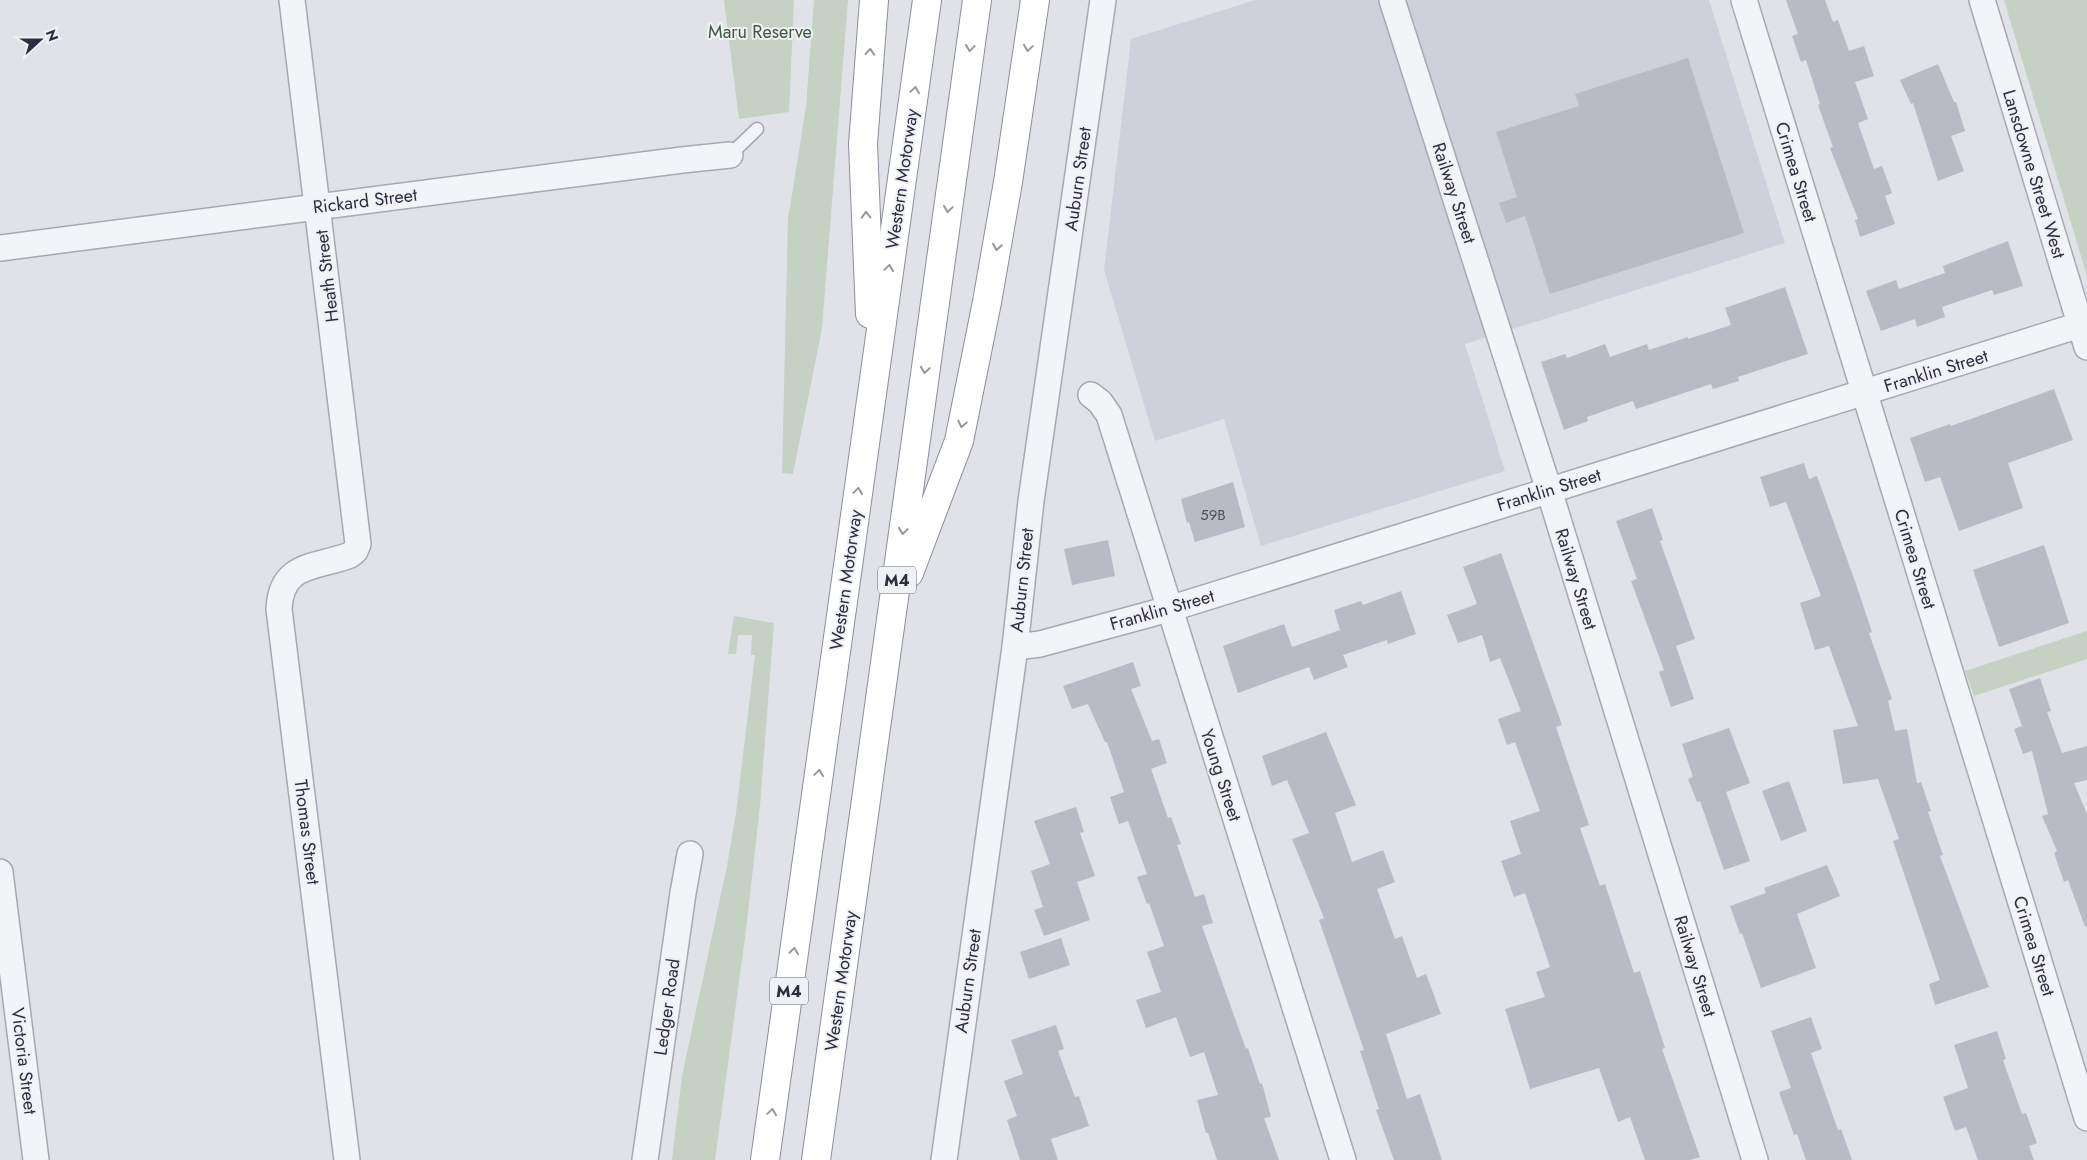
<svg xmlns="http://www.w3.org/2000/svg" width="2087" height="1160" font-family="Jost,sans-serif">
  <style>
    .built { fill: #cfd1da }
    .green { fill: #c4d1c3 }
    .building { fill: #b8bbc4 }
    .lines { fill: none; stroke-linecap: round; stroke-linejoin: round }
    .service-casing { stroke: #a7a8b2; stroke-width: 15 }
    .minor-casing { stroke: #a7a8b2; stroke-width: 28 }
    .motorway-casing { stroke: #8a8e9d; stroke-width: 30 }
    .service { stroke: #f3f4f7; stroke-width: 12 }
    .minor { stroke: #f3f4f7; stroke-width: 25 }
    .motorway { stroke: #fff; stroke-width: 28 }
    .oneway { stroke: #95969e }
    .labels { text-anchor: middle; stroke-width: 4; stroke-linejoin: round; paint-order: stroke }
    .number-label { font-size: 15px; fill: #4e5160 }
    .shield { fill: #f0f1f6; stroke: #666875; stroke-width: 1 }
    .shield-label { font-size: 16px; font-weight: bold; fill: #2b2e3e }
    .park-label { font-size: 18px; fill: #3a583a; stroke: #f0f1f6 }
    .street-label { font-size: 18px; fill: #2b2e3e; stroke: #f0f1f6 }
  </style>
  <rect width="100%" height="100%" fill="#e1e2e8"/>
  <!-- built -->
  <path class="built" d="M 1255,0 L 1709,0 L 1785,243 L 1465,344 L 1505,471 L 1261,546 L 1224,419 L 1155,441 L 1104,270 L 1131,39 Z"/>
  <!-- green -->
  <g class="green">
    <path d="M 724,0 L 794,0 L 789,112 L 739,119 Z"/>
    <path d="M 814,0 L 848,0 L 822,328 L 793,474 L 782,473 L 788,219 L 806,107 Z"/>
    <path d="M 2004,0 L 2087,0 L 2087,276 Z"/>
    <path d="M 734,616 L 774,623 L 760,806 L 746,930 L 715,1160 L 672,1160 L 682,1076 L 727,866 L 736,813 L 755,655 L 751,655 L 752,635 L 738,635 L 736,654 L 728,654 Z"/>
    <path d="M 2087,631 L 2087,659 L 1974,696 L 1965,671 Z"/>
  </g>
  <!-- building -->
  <g class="building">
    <path d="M 1786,0 L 1825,0 L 1833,22 L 1838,20 L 1849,51 L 1864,46 L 1874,76 L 1855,82 L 1868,119 L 1858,123 L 1874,169 L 1882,166 L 1892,193 L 1885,196 L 1895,224 L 1860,237 L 1855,220 L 1858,219 L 1830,148 L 1833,147 L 1818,105 L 1820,104 L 1806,60 L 1801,62 L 1792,36 L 1798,34 Z"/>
    <path d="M 1688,58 L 1744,233 L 1550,294 L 1525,216 L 1506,223 L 1499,203 L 1517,197 L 1496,132 L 1579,106 L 1575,94 Z"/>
    <path d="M 1938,64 L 1954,102 L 1956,102 L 1965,131 L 1951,136 L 1964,171 L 1938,181 L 1913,103 L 1911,104 L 1900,80 Z"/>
    <path d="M 2008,241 L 2023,286 L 1994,295 L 1992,290 L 1942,307 L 1945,317 L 1917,327 L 1915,319 L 1881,331 L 1866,291 L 1896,280 L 1899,289 L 1945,273 L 1943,266 Z"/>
    <path d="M 1785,287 L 1808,354 L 1738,377 L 1739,381 L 1713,389 L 1711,384 L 1636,409 L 1633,401 L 1587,417 L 1588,421 L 1564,430 L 1541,362 L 1565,354 L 1567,358 L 1605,344 L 1610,357 L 1647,344 L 1649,350 L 1688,337 L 1688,339 L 1731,325 L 1725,308 Z"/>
    <path d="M 2054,389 L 2073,440 L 2008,463 L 2023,508 L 1959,531 L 1940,477 L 1925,482 L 1910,438 L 1950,424 L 1951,426 Z"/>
    <path d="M 1804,463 L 1809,479 L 1817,476 L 1856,584 L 1872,632 L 1869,633 L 1892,699 L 1888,701 L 1895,731 L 1907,729 L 1917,783 L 1921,782 L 1931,811 L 1928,812 L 1943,855 L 1940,856 L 1989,987 L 1935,1005 L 1929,984 L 1940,980 L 1893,841 L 1899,839 L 1878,779 L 1843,784 L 1833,730 L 1858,726 L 1829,646 L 1815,650 L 1800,603 L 1821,596 L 1786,502 L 1770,507 L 1760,477 Z"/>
    <path d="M 1233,482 L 1245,527 L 1195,542 L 1189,522 L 1187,523 L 1181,499 Z"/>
    <path d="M 1652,508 L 1663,540 L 1660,541 L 1695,639 L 1676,646 L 1694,699 L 1671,707 L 1659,672 L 1664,670 L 1631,581 L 1637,579 L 1616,521 Z"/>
    <path d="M 1108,540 L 1115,576 L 1072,585 L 1064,549 Z"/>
    <path d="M 2044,545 L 2069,623 L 1999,647 L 1973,570 Z"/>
    <path d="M 1501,553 L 1562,725 L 1556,727 L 1589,825 L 1580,828 L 1600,886 L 1605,884 L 1634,973 L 1640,971 L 1665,1048 L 1662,1049 L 1700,1157 L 1690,1160 L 1645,1160 L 1630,1117 L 1618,1122 L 1599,1068 L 1530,1089 L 1505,1009 L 1545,997 L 1536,972 L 1550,967 L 1525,893 L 1514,897 L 1501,861 L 1521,854 L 1510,821 L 1540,811 L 1515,742 L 1507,745 L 1498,719 L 1521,711 L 1500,658 L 1490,662 L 1482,635 L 1458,643 L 1447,615 L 1477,604 L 1463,567 Z"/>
    <path d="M 1401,591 L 1416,634 L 1388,644 L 1387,640 L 1343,655 L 1348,667 L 1314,680 L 1309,667 L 1238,693 L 1223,646 L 1284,624 L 1292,647 L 1340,630 L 1334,610 L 1361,601 L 1363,605 Z"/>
    <path d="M 1133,662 L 1141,686 L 1131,689 L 1152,741 L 1159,739 L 1167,763 L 1151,769 L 1168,818 L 1171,817 L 1181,844 L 1177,845 L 1195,897 L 1204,894 L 1213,923 L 1202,926 L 1246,1049 L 1248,1048 L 1260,1084 L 1262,1083 L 1271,1117 L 1264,1118 L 1279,1160 L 1217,1160 L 1208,1133 L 1206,1133 L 1197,1100 L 1218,1095 L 1204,1052 L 1190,1057 L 1176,1017 L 1146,1028 L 1136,1000 L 1161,992 L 1147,952 L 1164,946 L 1149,903 L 1147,904 L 1137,877 L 1147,874 L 1128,821 L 1119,824 L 1110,797 L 1124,792 L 1107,742 L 1105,742 L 1088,704 L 1072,709 L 1063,686 Z"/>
    <path d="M 2040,678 L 2051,711 L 2047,712 L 2062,753 L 2087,746 L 2087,780 L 2074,783 L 2087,814 L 2087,926 L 2085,927 L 2068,880 L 2064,882 L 2054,853 L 2057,851 L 2042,816 L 2048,814 L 2032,751 L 2023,754 L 2014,729 L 2022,726 L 2009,689 Z"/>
    <path d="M 1729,728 L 1750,783 L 1726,792 L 1750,861 L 1724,870 L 1700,801 L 1697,802 L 1688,779 L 1693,777 L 1682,744 Z"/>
    <path d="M 1326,732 L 1356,805 L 1335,813 L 1352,862 L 1383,850 L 1395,882 L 1377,889 L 1395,939 L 1402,936 L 1417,978 L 1426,974 L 1441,1014 L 1386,1034 L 1407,1099 L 1420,1094 L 1442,1160 L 1394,1160 L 1376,1110 L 1379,1109 L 1360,1051 L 1364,1050 L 1319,920 L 1324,918 L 1292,839 L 1309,833 L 1287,780 L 1272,786 L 1262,756 Z"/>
    <path d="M 1789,781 L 1807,831 L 1781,841 L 1762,791 Z"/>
    <path d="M 1076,807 L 1084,832 L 1080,833 L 1095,876 L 1077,882 L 1090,920 L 1044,936 L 1034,910 L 1043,907 L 1031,871 L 1050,864 L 1034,821 Z"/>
    <path d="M 1827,865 L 1840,896 L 1797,914 L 1816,968 L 1761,988 L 1742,933 L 1740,934 L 1730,906 L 1766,893 L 1764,888 Z"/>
    <path d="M 1061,938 L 1070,965 L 1029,979 L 1020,952 Z"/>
    <path d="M 1811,1017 L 1822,1049 L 1811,1053 L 1838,1130 L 1841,1129 L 1852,1160 L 1806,1160 L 1797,1134 L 1794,1135 L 1779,1092 L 1791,1088 L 1771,1031 Z"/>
    <path d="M 1056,1025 L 1064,1049 L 1058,1051 L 1075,1097 L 1079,1096 L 1089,1126 L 1051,1139 L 1058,1160 L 1020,1160 L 1007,1120 L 1017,1116 L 1004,1081 L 1023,1074 L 1011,1040 Z"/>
    <path d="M 1997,1031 L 2006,1059 L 2003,1060 L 2022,1114 L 2026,1113 L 2037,1143 L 2029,1146 L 2034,1160 L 1978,1160 L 1966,1127 L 1955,1131 L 1943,1097 L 1968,1088 L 1954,1045 Z"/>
  </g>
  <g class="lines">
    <!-- service casing -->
    <g class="service-casing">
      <path id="service" d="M 730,155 L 757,129"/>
    </g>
    <!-- minor casing -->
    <g class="minor-casing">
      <g id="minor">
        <path d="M 292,0 L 358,544 L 355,551 L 350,555 C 317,568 281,562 279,609 L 347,1160"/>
        <path d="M 1392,0 L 1549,490 L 1755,1160"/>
        <path d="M 1744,0 L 2087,1118"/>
        <path d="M 1982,0 L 2087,347"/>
        <path d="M 0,248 L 682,160 L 730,155"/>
        <path d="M 1091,395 L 1100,402 L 1109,415 L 1343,1160"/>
        <path d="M 1015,647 L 1040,644 L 1169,609 L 2080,325"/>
        <path d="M 0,872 L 36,1160"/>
        <path d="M 645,1160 L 683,893 L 690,854"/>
        <path d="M 944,1160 L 1015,647 L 1031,501 L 1103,0"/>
      </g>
    </g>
    <!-- motorway casing -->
    <g class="motorway-casing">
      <g id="motorway">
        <path d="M 870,314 L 863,144 L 874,0"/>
        <path d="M 909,573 L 959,441 L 987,302 L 1008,182 L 1035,0"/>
        <path d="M 765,1160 L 927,0"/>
        <path d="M 816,1160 L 977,0"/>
      </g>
    </g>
    <!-- service -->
    <use href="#service" class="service"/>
    <!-- minor -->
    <use href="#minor" class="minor"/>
    <!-- motorway -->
    <use href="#motorway" class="motorway"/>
  </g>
  <!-- one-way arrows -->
  <defs><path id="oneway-chevron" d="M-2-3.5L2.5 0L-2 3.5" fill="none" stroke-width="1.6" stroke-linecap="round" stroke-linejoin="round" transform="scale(1.25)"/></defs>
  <g class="oneway">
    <use href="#oneway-chevron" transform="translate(970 48) rotate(98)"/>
    <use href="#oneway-chevron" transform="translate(1028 48) rotate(98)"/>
    <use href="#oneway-chevron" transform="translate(870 52) rotate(-86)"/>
    <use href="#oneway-chevron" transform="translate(915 90) rotate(-82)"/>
    <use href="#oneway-chevron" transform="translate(948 209) rotate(98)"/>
    <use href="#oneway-chevron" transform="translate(866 215) rotate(-92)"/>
    <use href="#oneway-chevron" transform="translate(997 247) rotate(100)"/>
    <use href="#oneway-chevron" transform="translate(889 268) rotate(-82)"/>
    <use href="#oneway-chevron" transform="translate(925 370) rotate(98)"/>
    <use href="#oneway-chevron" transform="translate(962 424) rotate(102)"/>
    <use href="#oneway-chevron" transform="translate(858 491) rotate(-82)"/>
    <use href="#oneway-chevron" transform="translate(903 531) rotate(98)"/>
    <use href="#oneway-chevron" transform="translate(819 773) rotate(-82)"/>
    <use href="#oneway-chevron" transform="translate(794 951) rotate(-82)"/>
    <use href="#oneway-chevron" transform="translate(772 1112) rotate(-82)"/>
  </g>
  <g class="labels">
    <!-- number labels -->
    <g class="number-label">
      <text x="1213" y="520">59B</text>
    </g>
    <!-- shield labels -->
    <g class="shield">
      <rect x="878" y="566.5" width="38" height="27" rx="4"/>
      <rect x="770" y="977.5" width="38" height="27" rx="4"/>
    </g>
    <g class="shield-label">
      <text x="897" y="586">M4</text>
      <text x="789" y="997">M4</text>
    </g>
    <!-- park labels -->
    <g class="park-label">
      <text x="760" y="38">Maru Reserve</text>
    </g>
    <!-- street labels -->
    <g class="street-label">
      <text transform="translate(1796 172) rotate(73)" y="6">Crimea Street</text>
      <text transform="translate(2034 174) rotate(73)" y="6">Lansdowne Street West</text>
      <text transform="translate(902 179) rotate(-82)" y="6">Western Motorway</text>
      <text transform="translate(1078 179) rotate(-82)" y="6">Auburn Street</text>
      <text transform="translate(1454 193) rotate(72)" y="6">Railway Street</text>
      <text transform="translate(365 201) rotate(-7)" y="6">Rickard Street</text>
      <text transform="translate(327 276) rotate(-97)" y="6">Heath Street</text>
      <text transform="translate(1936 371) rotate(-17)" y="6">Franklin Street</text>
      <text transform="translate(1549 490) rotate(-17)" y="6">Franklin Street</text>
      <text transform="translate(1915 559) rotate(73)" y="6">Crimea Street</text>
      <text transform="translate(1576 579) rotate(73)" y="6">Railway Street</text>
      <text transform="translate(846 580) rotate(-82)" y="6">Western Motorway</text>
      <text transform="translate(1022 580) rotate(-84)" y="6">Auburn Street</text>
      <text transform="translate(1162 610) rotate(-16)" y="6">Franklin Street</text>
      <text transform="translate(1221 775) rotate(72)" y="6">Young Street</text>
      <text transform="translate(307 832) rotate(83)" y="6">Thomas Street</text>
      <text transform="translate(2034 946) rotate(73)" y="6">Crimea Street</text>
      <text transform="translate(1695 966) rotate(73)" y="6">Railway Street</text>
      <text transform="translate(841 981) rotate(-82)" y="6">Western Motorway</text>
      <text transform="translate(968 981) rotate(-82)" y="6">Auburn Street</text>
      <text transform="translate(667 1007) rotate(-82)" y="6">Ledger Road</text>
      <text transform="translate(24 1061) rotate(83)" y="6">Victoria Street</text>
    </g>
  </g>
  <!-- north arrow -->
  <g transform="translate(40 40) rotate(69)" stroke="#f0f1f6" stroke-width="4" paint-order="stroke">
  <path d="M0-4L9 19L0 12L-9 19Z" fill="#2b2e3e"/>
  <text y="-8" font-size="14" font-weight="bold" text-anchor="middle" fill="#2b2e3e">N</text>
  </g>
</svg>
